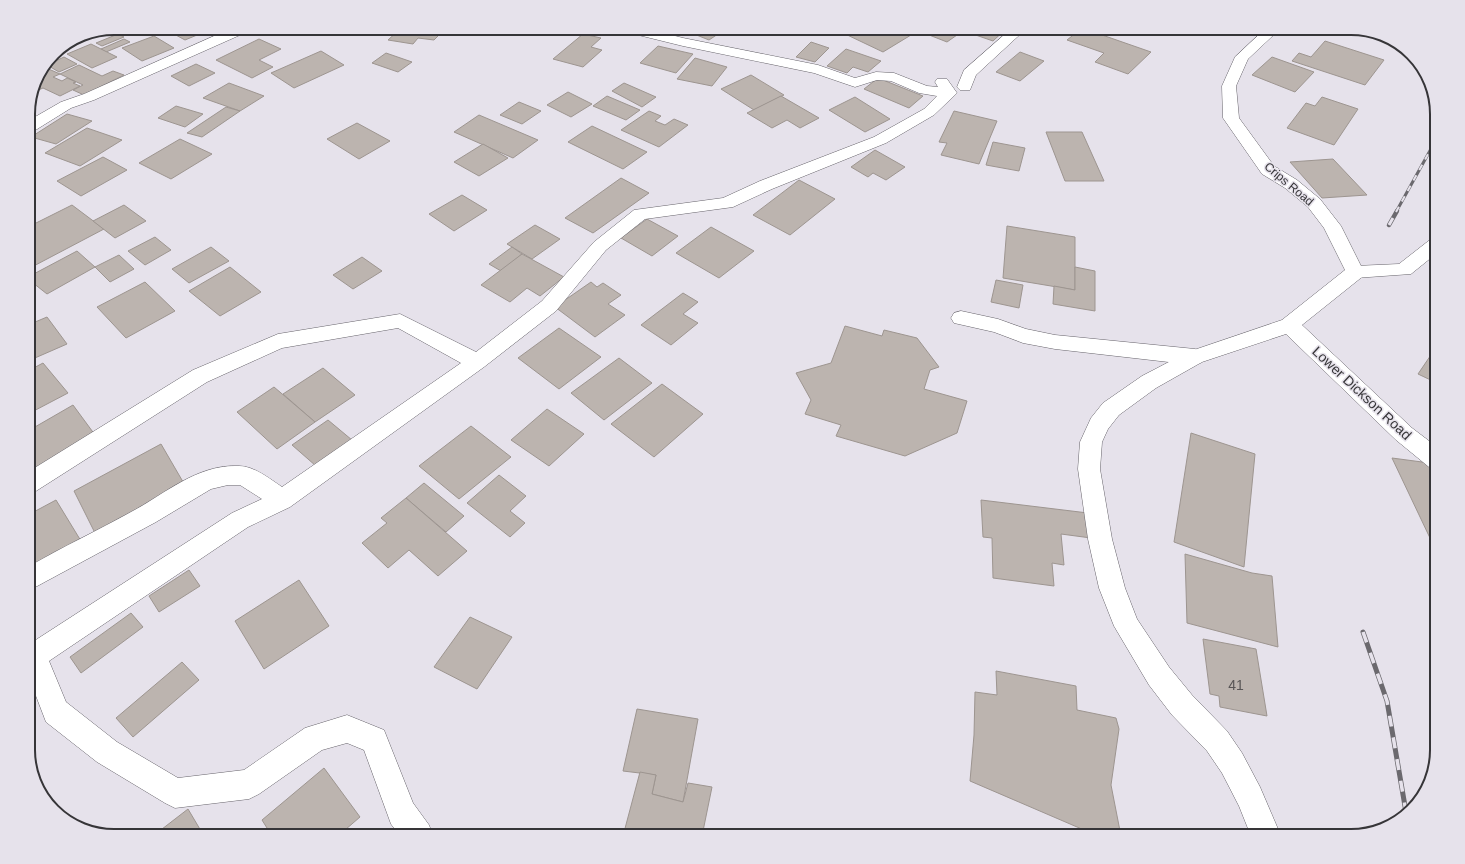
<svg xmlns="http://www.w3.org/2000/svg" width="1465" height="864" font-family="Helvetica,sans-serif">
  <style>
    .building { fill: #bcb4af; stroke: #9d9590 }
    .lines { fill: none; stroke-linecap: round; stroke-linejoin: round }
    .minor-casing { stroke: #67646b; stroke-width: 1 }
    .tertiary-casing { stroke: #67646b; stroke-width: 1 }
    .minor { fill: #fff; fill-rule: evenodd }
    .tertiary { fill: #fff; fill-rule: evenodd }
    .rail-far2-casing { stroke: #6b696e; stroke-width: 3 }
    .rail-far1-casing { stroke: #6b696e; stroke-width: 4.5 }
    .rail-casing { stroke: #6b696e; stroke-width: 5 }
    .rail-far2 { stroke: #e6e2eb; stroke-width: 2; stroke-dasharray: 6; stroke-linecap: butt }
    .rail-far1 { stroke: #e6e2eb; stroke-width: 3; stroke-dasharray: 8; stroke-linecap: butt }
    .rail { stroke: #e6e2eb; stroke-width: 3.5; stroke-dasharray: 11; stroke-linecap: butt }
    .labels { text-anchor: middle; stroke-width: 3; stroke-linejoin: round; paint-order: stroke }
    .far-street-label { font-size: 12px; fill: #363538; stroke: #e6e2eb }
    .street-label { font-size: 14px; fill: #363538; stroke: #e6e2eb }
    .near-number-label { font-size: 14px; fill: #585556 }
    .rim { fill: none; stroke: #363538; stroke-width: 2 }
  </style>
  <rect width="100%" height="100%" fill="#e6e2eb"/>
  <!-- building -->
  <g class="building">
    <path d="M 163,28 L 214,28 L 185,40 Z"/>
    <path d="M 333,28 L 371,28 L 363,34 L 345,30 L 340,34 L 329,31 Z"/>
    <path d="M 679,28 L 727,28 L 709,40 Z"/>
    <path d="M 849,28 L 895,28 L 911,35 L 883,52 L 841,32 Z"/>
    <path d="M 923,28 L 967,28 L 947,42 L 919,31 Z"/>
    <path d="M 972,28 L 1007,28 L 993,41 L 967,32 Z"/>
    <path d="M 1082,28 L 1151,52 L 1128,74 L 1095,62 L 1104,53 L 1067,40 Z"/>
    <path d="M 400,29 L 440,34 L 434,40 L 418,38 L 413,44 L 388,40 Z"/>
    <path d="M 118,34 L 124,37 L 102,46 L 96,43 Z"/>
    <path d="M 583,34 L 601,38 L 591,47 L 602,50 L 583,67 L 553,59 Z"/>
    <path d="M 154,36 L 174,48 L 142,61 L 122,48 Z"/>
    <path d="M 124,39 L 130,42 L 106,52 L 101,49 Z"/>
    <path d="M 259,39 L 281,49 L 259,60 L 273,67 L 252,78 L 216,60 Z"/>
    <path d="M 1325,41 L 1384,60 L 1365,85 L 1292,61 L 1299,53 L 1311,57 Z"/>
    <path d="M 811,42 L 829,48 L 815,62 L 796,57 Z"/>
    <path d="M 91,44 L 117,57 L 92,68 L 67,54 Z"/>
    <path d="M 658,46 L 693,54 L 676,73 L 640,63 Z"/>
    <path d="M 846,49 L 881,61 L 868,72 L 853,67 L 847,73 L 827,66 Z"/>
    <path d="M 321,51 L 344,65 L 294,88 L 271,73 Z"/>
    <path d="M 1020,52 L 1044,61 L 1020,81 L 996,72 Z"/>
    <path d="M 386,53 L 412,62 L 398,72 L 372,63 Z"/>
    <path d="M 64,57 L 77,64 L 59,72 L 47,65 Z"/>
    <path d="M 1272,57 L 1314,72 L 1295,92 L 1252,75 Z"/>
    <path d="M 695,58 L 727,67 L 712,86 L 677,79 Z"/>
    <path d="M 196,64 L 215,73 L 189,86 L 171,76 Z"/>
    <path d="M 79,65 L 102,76 L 113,71 L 124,75 L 84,95 L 73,90 L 83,85 L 60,74 Z"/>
    <path d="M 44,67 L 60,74 L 53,77 L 62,81 L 67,78 L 76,82 L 73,83 L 80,86 L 60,96 L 43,88 L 32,93 L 35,81 Z"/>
    <path d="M 751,75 L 784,95 L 754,110 L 721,89 Z"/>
    <path d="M 878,78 L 923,96 L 909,108 L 864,89 Z"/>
    <path d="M 229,83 L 264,96 L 240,111 L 203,98 Z"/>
    <path d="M 624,83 L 656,97 L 642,107 L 612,91 Z"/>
    <path d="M 568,92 L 592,104 L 571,117 L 547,105 Z"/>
    <path d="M 607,96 L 640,110 L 626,120 L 593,106 Z"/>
    <path d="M 781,96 L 819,118 L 800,128 L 787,120 L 772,128 L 747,113 Z"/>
    <path d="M 855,97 L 890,119 L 865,132 L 829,110 Z"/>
    <path d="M 1322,97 L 1358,109 L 1334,145 L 1287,128 L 1306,103 L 1315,106 Z"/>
    <path d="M 519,102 L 541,111 L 522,124 L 500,115 Z"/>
    <path d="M 176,106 L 203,114 L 185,127 L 158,118 Z"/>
    <path d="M 226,107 L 240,111 L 202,137 L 187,133 Z"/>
    <path d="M 649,111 L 661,116 L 655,121 L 665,125 L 674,119 L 688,125 L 659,147 L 621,130 Z"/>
    <path d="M 954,111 L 997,121 L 979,164 L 941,155 L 947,143 L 939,142 Z"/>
    <path d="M 67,114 L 92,121 L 56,144 L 31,137 Z"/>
    <path d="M 479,115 L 538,140 L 513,158 L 454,132 Z"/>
    <path d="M 357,123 L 390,141 L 359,159 L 327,139 Z"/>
    <path d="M 592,126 L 647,152 L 623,169 L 568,142 Z"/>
    <path d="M 87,128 L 122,140 L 80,166 L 45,153 Z"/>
    <path d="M 1046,132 L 1082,132 L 1104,181 L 1065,181 Z"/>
    <path d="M 180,139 L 212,154 L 171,179 L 139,163 Z"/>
    <path d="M 993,142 L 1025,148 L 1019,171 L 986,165 Z"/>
    <path d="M 483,144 L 508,158 L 479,176 L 454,162 Z"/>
    <path d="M 875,150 L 905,167 L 886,180 L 873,173 L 868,177 L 851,167 Z"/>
    <path d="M 103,157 L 127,170 L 81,196 L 57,181 Z"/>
    <path d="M 1333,159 L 1367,195 L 1322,198 L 1290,162 Z"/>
    <path d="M 621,178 L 649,193 L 593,233 L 565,218 Z"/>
    <path d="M 799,180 L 835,199 L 790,235 L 753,215 Z"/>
    <path d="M 462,195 L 487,210 L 454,231 L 429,214 Z"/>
    <path d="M 72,205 L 104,229 L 28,269 L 28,227 Z"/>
    <path d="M 124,205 L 146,221 L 115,238 L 93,221 Z"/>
    <path d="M 647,219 L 678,236 L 652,256 L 621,238 Z"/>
    <path d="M 535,225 L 560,239 L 532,259 L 507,244 Z"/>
    <path d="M 1007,226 L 1075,237 L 1075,290 L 1003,278 Z"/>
    <path d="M 711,227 L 754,251 L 719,278 L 676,253 Z"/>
    <path d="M 155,237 L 171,250 L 145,265 L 128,251 Z"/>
    <path d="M 211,247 L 229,261 L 189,283 L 172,269 Z"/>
    <path d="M 512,247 L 522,254 L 501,271 L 489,264 Z"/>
    <path d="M 77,251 L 95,267 L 47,294 L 28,279 L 28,277 Z"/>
    <path d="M 522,254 L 564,277 L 540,296 L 527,288 L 510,302 L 481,285 Z"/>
    <path d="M 119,255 L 134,269 L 110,282 L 95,267 Z"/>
    <path d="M 362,257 L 382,271 L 353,289 L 333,275 Z"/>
    <path d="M 230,267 L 261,292 L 220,316 L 189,291 Z"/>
    <path d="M 1075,267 L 1095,271 L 1095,311 L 1053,304 L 1054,286 L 1075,290 Z"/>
    <path d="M 996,280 L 1023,285 L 1019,308 L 991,302 Z"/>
    <path d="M 145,282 L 175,311 L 126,338 L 97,307 Z"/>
    <path d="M 591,282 L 597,287 L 603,283 L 621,295 L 608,304 L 625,315 L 595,337 L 555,307 Z"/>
    <path d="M 683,293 L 698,302 L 683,314 L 698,323 L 671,345 L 641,325 Z"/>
    <path d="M 47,317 L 67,344 L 28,361 L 28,325 Z"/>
    <path d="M 845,326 L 882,336 L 884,330 L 917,338 L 939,367 L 930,370 L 924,389 L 967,401 L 957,433 L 905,456 L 836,436 L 841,425 L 805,414 L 811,400 L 796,373 L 831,363 Z"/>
    <path d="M 559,328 L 601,357 L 559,389 L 518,358 Z"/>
    <path d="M 1437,346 L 1437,383 L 1418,374 Z"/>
    <path d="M 619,358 L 652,383 L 604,420 L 571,393 Z"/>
    <path d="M 43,363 L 68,393 L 28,414 L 28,371 Z"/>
    <path d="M 323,368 L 355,395 L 315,422 L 283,394 Z"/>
    <path d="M 662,384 L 703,414 L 654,457 L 611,424 Z"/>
    <path d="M 274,387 L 315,422 L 277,449 L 237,412 Z"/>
    <path d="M 73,405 L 98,439 L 41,475 L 28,454 L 28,431 Z"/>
    <path d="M 547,409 L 584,434 L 549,466 L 511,440 Z"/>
    <path d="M 328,420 L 352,440 L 316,466 L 292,445 Z"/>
    <path d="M 471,426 L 511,457 L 459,499 L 419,466 Z"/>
    <path d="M 1191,433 L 1255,454 L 1244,567 L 1174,542 Z"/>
    <path d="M 161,444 L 186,487 L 97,537 L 74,491 Z"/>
    <path d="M 1392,458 L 1437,464 L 1437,537 L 1430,538 Z"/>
    <path d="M 499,475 L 526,496 L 510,511 L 525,523 L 510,537 L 467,503 Z"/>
    <path d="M 424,483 L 464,516 L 446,532 L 406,498 Z"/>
    <path d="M 406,498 L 467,551 L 438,576 L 409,550 L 388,568 L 362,543 L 387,523 L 381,518 Z"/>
    <path d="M 56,500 L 81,541 L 28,571 L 28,515 Z"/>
    <path d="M 981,500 L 1088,513 L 1091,538 L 1061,534 L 1064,565 L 1052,563 L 1054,586 L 993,578 L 992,538 L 983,537 Z"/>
    <path d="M 1185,554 L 1252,573 L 1272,576 L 1278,647 L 1187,623 Z"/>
    <path d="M 189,570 L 200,586 L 159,612 L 149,596 Z"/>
    <path d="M 299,580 L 329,626 L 264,669 L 235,621 Z"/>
    <path d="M 131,613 L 143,627 L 81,673 L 70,657 Z"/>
    <path d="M 470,617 L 512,637 L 477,689 L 434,667 Z"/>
    <path d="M 1203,639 L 1256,649 L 1267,716 L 1220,707 L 1219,696 L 1210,694 Z"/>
    <path d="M 182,662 L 199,680 L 133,737 L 116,718 Z"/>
    <path d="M 996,671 L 1076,686 L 1077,710 L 1116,718 L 1119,729 L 1111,785 L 1121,836 L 1098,836 L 970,781 L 974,735 L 975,692 L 997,695 Z"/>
    <path d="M 637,709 L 698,719 L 683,802 L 652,794 L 656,775 L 623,771 Z"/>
    <path d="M 324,768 L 360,817 L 338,836 L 272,836 L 262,820 Z"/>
    <path d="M 640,772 L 656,775 L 652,794 L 683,802 L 688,783 L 712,787 L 702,836 L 623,836 Z"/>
    <path d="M 188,809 L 204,836 L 153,836 Z"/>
  </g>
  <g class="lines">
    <!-- minor casing -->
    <g class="minor-casing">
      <g id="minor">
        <path d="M 232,28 L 251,28 L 249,31 L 94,100 L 71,108 L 34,131 L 28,133 L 28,121 L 61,102 L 84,94 Z"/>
        <path d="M 620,28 L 644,28 L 683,38 L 818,65 L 855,78 L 876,72 L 894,73 L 927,86 L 938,87 L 935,82 L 937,79 L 947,79 L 957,93 L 934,115 L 886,143 L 772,189 L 733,207 L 645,219 L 606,250 L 556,311 L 484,367 L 290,507 L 248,527 L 49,661 L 66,702 L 117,742 L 178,778 L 244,770 L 305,728 L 347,715 L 384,730 L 413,803 L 429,825 L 433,836 L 400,836 L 391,824 L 364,750 L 347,743 L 322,750 L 259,794 L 249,799 L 175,808 L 165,803 L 97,762 L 46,722 L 28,675 L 28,645 L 232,513 L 262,499 L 240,485 L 228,485 L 211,489 L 156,522 L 28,591 L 28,567 C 62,547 97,531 131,512 C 165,494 197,464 239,466 C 254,466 270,479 282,487 L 461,363 L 398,328 L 282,348 L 207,382 L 36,491 L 28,494 L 28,472 L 193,370 L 278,334 L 400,314 L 476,352 L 542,301 L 594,242 L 634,210 L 723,198 L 760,181 L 874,137 L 924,109 L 937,96 L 919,93 L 891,81 L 877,80 L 855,87 L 814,73 L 683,46 L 622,31 Z"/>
        <path d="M 1012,28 L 1027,28 L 976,75 L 970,90 L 960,90 L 957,87 L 964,70 Z"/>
        <path d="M 1437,237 L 1437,253 L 1411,274 L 1355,278 L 1348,277 L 1346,272 L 1348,267 L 1355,266 L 1399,264 L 1431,239 Z"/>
        <path d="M 961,311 L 998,319 L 1026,329 L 1055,335 L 1195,349 L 1202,352 L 1205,357 L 1202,362 L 1195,365 L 1055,349 L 1023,343 L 994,332 L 954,323 L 951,318 L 954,313 Z"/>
      </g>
    </g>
    <!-- tertiary casing -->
    <g class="tertiary-casing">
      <path id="tertiary" d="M 1266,28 L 1281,28 L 1248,59 L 1236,86 L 1239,118 L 1274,166 L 1297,180 L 1320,199 L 1341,226 L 1364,272 L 1362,277 L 1302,325 L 1412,428 L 1437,447 L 1437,469 L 1429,467 L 1396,440 L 1286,334 L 1202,362 L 1156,388 L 1119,415 L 1108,429 L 1102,442 L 1100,469 L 1112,539 L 1125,588 L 1137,619 L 1169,667 L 1192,695 L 1227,731 L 1242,753 L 1260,787 L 1281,836 L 1251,836 L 1239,806 L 1222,773 L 1207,751 L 1172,715 L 1149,685 L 1114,626 L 1099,588 L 1088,539 L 1078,469 L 1080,442 L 1091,418 L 1103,403 L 1142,376 L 1188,352 L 1282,320 L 1345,270 L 1324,228 L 1308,207 L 1285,188 L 1262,174 L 1223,118 L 1222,86 L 1235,57 Z"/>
    </g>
    <!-- minor -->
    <use href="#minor" class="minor"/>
    <!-- tertiary -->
    <use href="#tertiary" class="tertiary"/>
    <!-- rail-far2 casing -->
    <g class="rail-far2-casing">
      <path id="rail-far2" d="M 1396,212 L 1437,138"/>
    </g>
    <!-- rail-far1 casing -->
    <g class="rail-far1-casing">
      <path id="rail-far1" d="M 1389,225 L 1397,211"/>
    </g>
    <!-- rail casing -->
    <g class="rail-casing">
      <path id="rail" d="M 1363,632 L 1387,701 L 1406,812"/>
    </g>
    <!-- rail-far2 -->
    <use href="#rail-far2" class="rail-far2"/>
    <!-- rail-far1 -->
    <use href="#rail-far1" class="rail-far1"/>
    <!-- rail -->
    <use href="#rail" class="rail"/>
  </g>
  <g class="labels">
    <!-- far-street labels -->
    <g class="far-street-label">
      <text transform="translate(1289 184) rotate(40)" y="4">Crips Road</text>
    </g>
    <!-- street labels -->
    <g class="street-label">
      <text transform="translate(1362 393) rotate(43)" y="5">Lower Dickson Road</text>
    </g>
    <!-- near-number labels -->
    <g class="near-number-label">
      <text x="1236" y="690">41</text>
    </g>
  </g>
  <!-- crop -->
  <path d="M0 0H1465V864H0ZM114 35H1351A79 79 0 0 1 1430 114V750A79 79 0 0 1 1351 829H114A79 79 0 0 1 35 750V114A79 79 0 0 1 114 35Z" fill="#e6e2eb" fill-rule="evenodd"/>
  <path class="rim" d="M114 35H1351A79 79 0 0 1 1430 114V750A79 79 0 0 1 1351 829H114A79 79 0 0 1 35 750V114A79 79 0 0 1 114 35Z"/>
</svg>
